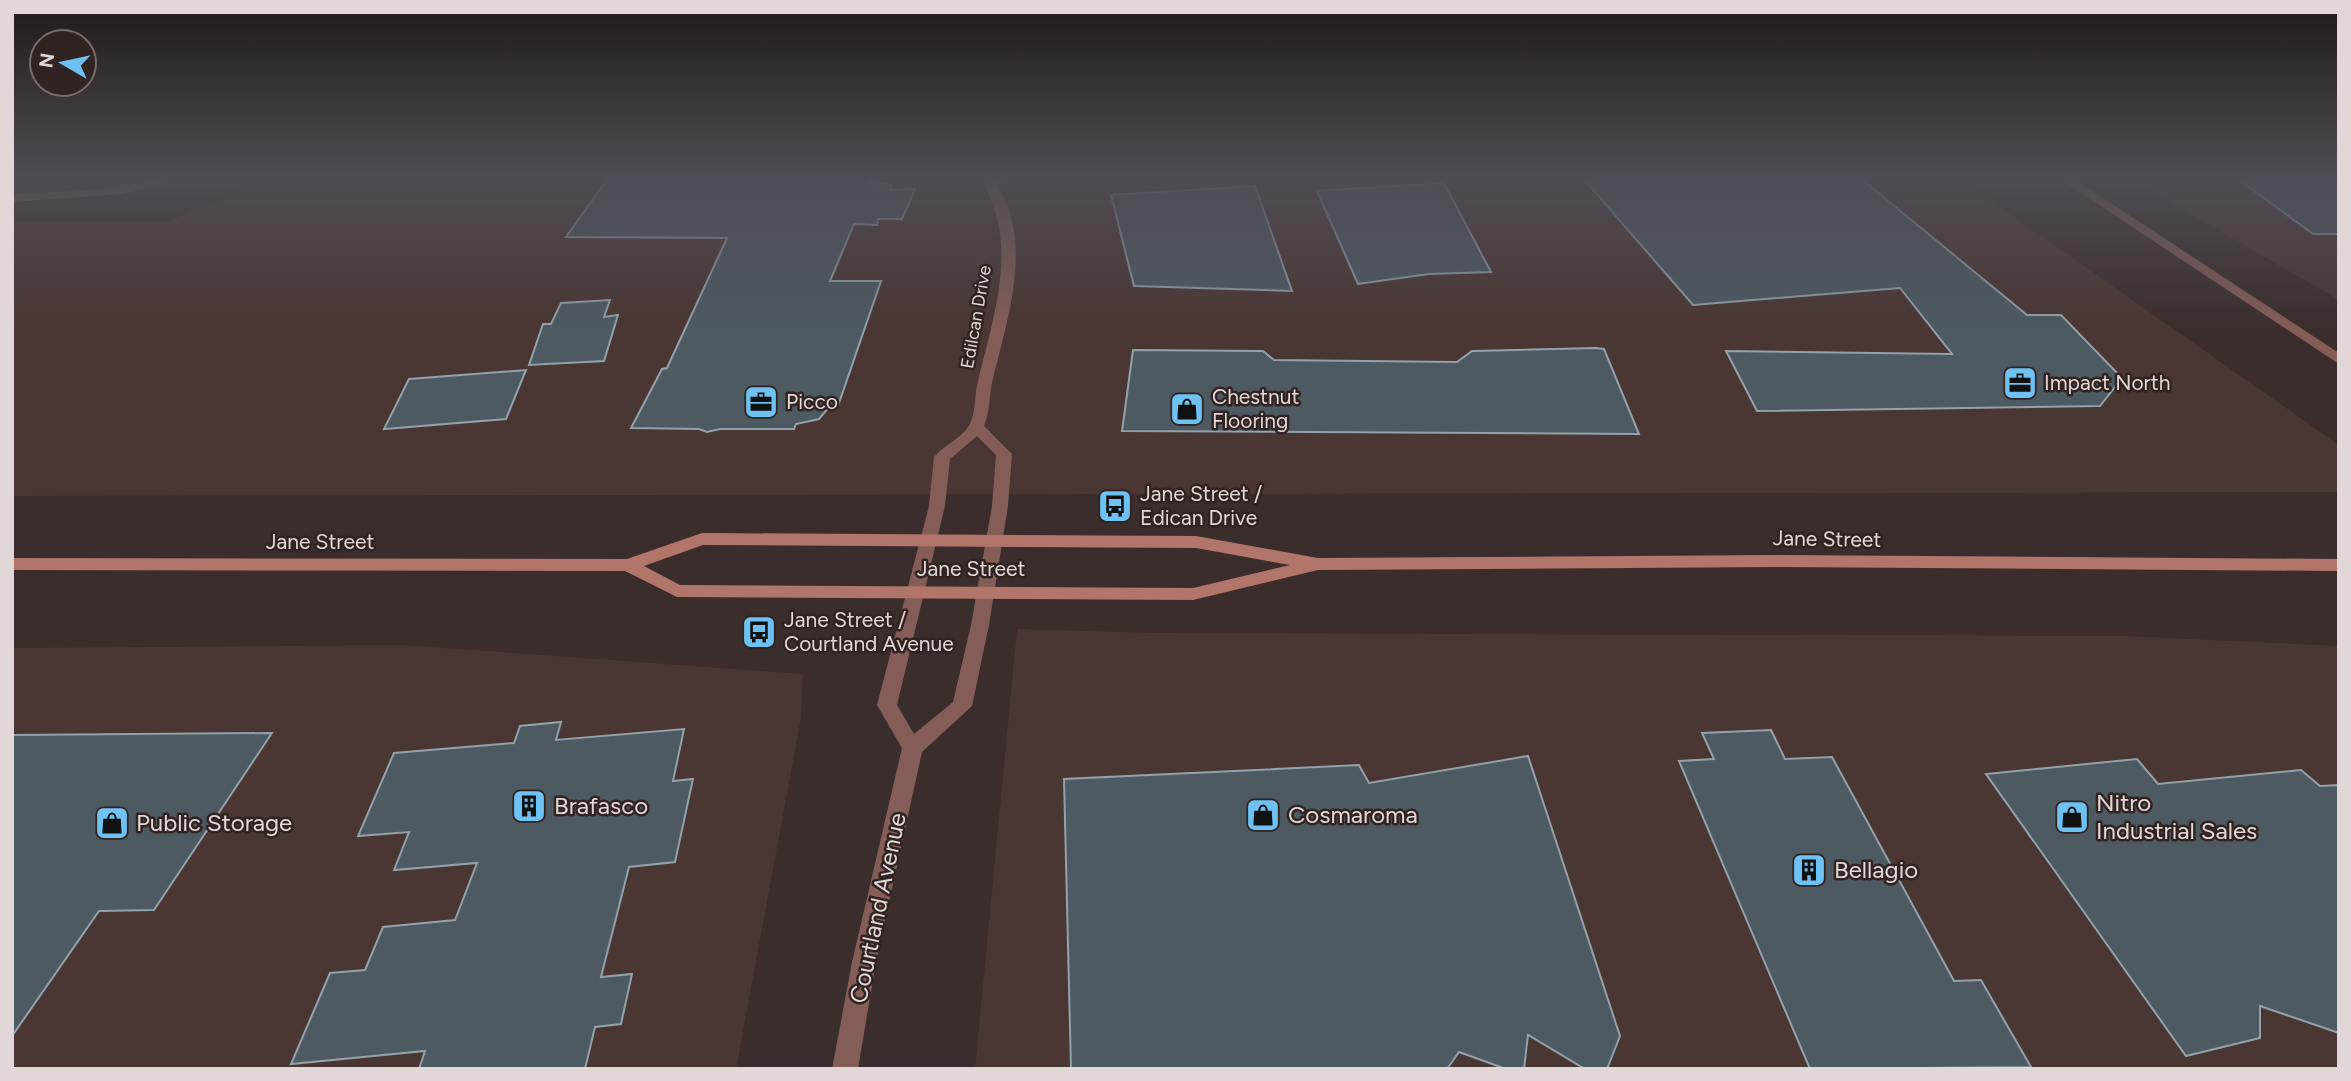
<svg xmlns="http://www.w3.org/2000/svg" width="2351" height="1081" font-family="Figtree,sans-serif">
  <style>
    .built { fill: #4a3632 }
    .building { fill: #4d5a62; stroke: #93a1aa; stroke-width: 2 }
    .lines { fill: none; stroke-linecap: round; stroke-linejoin: round }
    .minor { fill: #835d56; fill-rule: evenodd }
    .tertiary { fill: #835d56; fill-rule: evenodd }
    .secondary { fill: #b1756a; fill-rule: evenodd }
    .labels { text-anchor: middle; stroke-width: 5; stroke-linejoin: round; paint-order: stroke }
    .far-street-label { font-size: 18px; fill: #e1d7d6; stroke: #312321 }
    .poi-label { font-size: 21px; fill: #e1d7d6; stroke: #312321; text-anchor: start }
    .street-label { font-size: 21px; fill: #e1d7d6; stroke: #312321 }
    .near-poi-label { font-size: 24px; fill: #e1d7d6; stroke: #312321; text-anchor: start }
    .near-street-label { font-size: 24px; fill: #e1d7d6; stroke: #312321 }
  </style>
  <rect width="100%" height="100%" fill="#3b2d2b"/>
  <!-- built -->
  <g class="built">
    <path d="M 12,177 L 97,177 L 58,192 L 12,192 Z"/>
    <path d="M 269,177 L 1957,177 L 2339,445 L 2339,482 L 2337,492 L 12,496 L 12,222 L 167,222 L 265,182 Z"/>
    <path d="M 2127,177 L 2339,177 L 2339,300 Z"/>
    <path d="M 1017,629 L 1156,633 L 2125,636 L 2339,646 L 2339,1069 L 975,1069 Z"/>
    <path d="M 403,645 L 803,674 L 801,718 L 736,1069 L 12,1069 L 12,648 Z"/>
  </g>
  <!-- building -->
  <g class="building">
    <path d="M 609,177 L 873,177 L 870,184 L 892,184 L 891,190 L 915,189 L 902,219 L 878,219 L 877,225 L 854,224 L 830,281 L 881,281 L 838,406 L 830,406 L 819,419 L 796,424 L 794,429 L 720,429 L 707,432 L 699,429 L 631,428 L 662,369 L 667,368 L 727,238 L 566,237 Z"/>
    <path d="M 1582,177 L 1859,177 L 2027,315 L 2061,315 L 2122,378 L 2100,406 L 1757,411 L 1726,351 L 1952,354 L 1900,288 L 1693,305 Z"/>
    <path d="M 2235,177 L 2339,177 L 2339,234 L 2313,234 Z"/>
    <path d="M 1444,183 L 1491,272 L 1429,274 L 1358,284 L 1317,191 Z"/>
    <path d="M 1255,186 L 1292,291 L 1134,286 L 1111,195 Z"/>
    <path d="M 610,300 L 604,317 L 618,315 L 604,361 L 529,365 L 543,324 L 551,324 L 561,303 Z"/>
    <path d="M 1596,348 L 1604,349 L 1639,434 L 1122,431 L 1133,350 L 1263,351 L 1274,360 L 1457,362 L 1472,351 Z"/>
    <path d="M 526,370 L 506,419 L 384,429 L 409,379 Z"/>
    <path d="M 561,722 L 556,740 L 684,729 L 673,781 L 693,779 L 675,862 L 629,867 L 601,977 L 632,974 L 621,1024 L 595,1027 L 585,1069 L 419,1069 L 425,1051 L 291,1064 L 330,973 L 365,970 L 383,927 L 455,920 L 477,863 L 394,870 L 409,832 L 358,836 L 394,753 L 514,743 L 520,726 Z"/>
    <path d="M 1771,730 L 1785,759 L 1832,757 L 1954,981 L 1981,980 L 2031,1067 L 1810,1069 L 1679,761 L 1714,759 L 1702,733 Z"/>
    <path d="M 272,733 L 154,910 L 99,911 L 12,1036 L 12,735 Z"/>
    <path d="M 1528,756 L 1620,1036 L 1607,1069 L 1585,1069 L 1528,1035 L 1524,1069 L 1506,1069 L 1459,1052 L 1447,1069 L 1071,1069 L 1064,779 L 1359,765 L 1369,783 Z"/>
    <path d="M 2137,759 L 2158,784 L 2301,770 L 2320,786 L 2339,785 L 2339,1033 L 2260,1006 L 2260,1038 L 2186,1056 L 1986,774 Z"/>
  </g>
  <g class="lines">
    <!-- minor -->
    <g class="minor">
      <path d="M 171,177 L 194,177 L 122,194 L 12,202 L 12,194 L 101,189 Z"/>
      <path d="M 979,177 L 991,177 L 993,180 L 1024,177 L 997,186 C 1035,242 1006,323 992,383 C 989,397 990,412 984,426 L 1012,454 L 1008,506 L 989,625 L 972,706 L 922,752 L 876,962 L 858,1069 L 832,1069 L 852,962 L 902,748 L 877,705 L 929,506 L 934,457 C 944,445 962,438 970,424 C 976,412 974,395 978,381 C 994,314 1021,240 979,177 ZM 977,436 L 996,455 L 992,506 L 971,625 L 953,702 L 914,734 L 897,705 L 945,506 L 950,459 Z"/>
    </g>
    <!-- tertiary -->
    <path class="tertiary" d="M 2057,177 L 2071,177 L 2339,353 L 2339,364 Z"/>
    <!-- secondary -->
    <path class="secondary" d="M 702,533 L 1196,536 L 1318,558 L 1775,555 L 2339,559 L 2339,571 L 1775,567 L 1318,570 L 1193,600 L 677,597 L 625,571 L 12,570 L 12,558 L 627,559 ZM 703,545 L 1196,548 L 1290,565 L 1193,588 L 680,585 L 644,566 Z"/>
  </g>
  <!-- sky -->
  <linearGradient id="sky" x2="0" y2="1"><stop stop-color="#201918"/><stop offset="0.54" stop-color="#4f4c55"/><stop offset="1" stop-color="#4f4c55" stop-opacity="0"/></linearGradient>
  <rect width="2351" height="329" fill="url(#sky)"/>
  <!-- icons -->
  <defs>
    <g id="office-square" transform="scale(1.75)"><rect x="-9" y="-9" width="18" height="18" rx="4" fill="#6ec2f3" stroke="#312321"/><path d="M-6-3h4V-5.5h4V-3h4V5H-6ZM-1-4.5V-3h2v-1.5ZM-6 0V1H6V0Z" fill="#111"/></g>
    <g id="shop-square" transform="scale(1.75)"><rect x="-9" y="-9" width="18" height="18" rx="4" fill="#6ec2f3" stroke="#312321"/><path d="M-5-2.5h2.3a2.7 3.5 0 0 1 5.4 0H5L5.5 6h-11ZM-1.5-2.5h3a1.5 2.3 0 0 0-3 0Z" fill="#111"/></g>
    <g id="bus-square" transform="scale(1.75)"><rect x="-9" y="-9" width="18" height="18" rx="4" fill="#6ec2f3" stroke="#312321"/><path d="M-5-6H5V4H4V6H2V4H-2V6H-4V4H-5ZM-3.5-4V0h7V-4ZM-3.5 1.2v1.5H-2V1.2ZM2 1.2v1.5H3.5V1.2Z" fill="#111"/></g>
    <g id="building-square" transform="scale(1.75)"><rect x="-9" y="-9" width="18" height="18" rx="4" fill="#6ec2f3" stroke="#312321"/><path d="M-4-6H4V6H1V3H-1V6H-4ZM-2.5-4.3h1.7v1.8h-1.7ZM.8-4.3h1.7v1.8H.8ZM-2.5-1h1.7V.8h-1.7ZM.8-1h1.7V.8H.8Z" fill="#111"/></g>
  </defs>
  <g fill-rule="evenodd">
    <use href="#office-square" x="2020" y="383"/>
    <use href="#office-square" x="761" y="402"/>
    <use href="#shop-square" x="1187" y="409"/>
    <use href="#bus-square" x="1115" y="506"/>
    <use href="#bus-square" x="759" y="632"/>
    <use href="#building-square" x="529" y="806"/>
    <use href="#shop-square" x="1263" y="815"/>
    <use href="#shop-square" x="2072" y="817"/>
    <use href="#shop-square" x="112" y="823"/>
    <use href="#building-square" x="1809" y="870"/>
  </g>
  <g class="labels">
    <!-- far-street labels -->
    <g class="far-street-label">
      <text transform="translate(976 317) rotate(-80)" y="6">Edilcan Drive</text>
    </g>
    <!-- poi labels -->
    <g class="poi-label">
      <text x="2044" y="390">Impact North</text>
      <text x="1212" y="404">Chestnut<tspan x="1212" dy="24">Flooring</tspan></text>
      <text x="786" y="409">Picco</text>
      <text x="1140" y="501">Jane Street /<tspan x="1140" dy="24">Edican Drive</tspan></text>
      <text x="784" y="627">Jane Street /<tspan x="784" dy="24">Courtland Avenue</tspan></text>
    </g>
    <!-- street labels -->
    <g class="street-label">
      <text transform="translate(1827 539) rotate(1)" y="7">Jane Street</text>
      <text x="320" y="549">Jane Street</text>
      <text x="971" y="576">Jane Street</text>
    </g>
    <!-- near-poi labels -->
    <g class="near-poi-label">
      <text x="2096" y="811">Nitro<tspan x="2096" dy="28">Industrial Sales</tspan></text>
      <text x="554" y="814">Brafasco</text>
      <text x="1288" y="823">Cosmaroma</text>
      <text x="136" y="831">Public Storage</text>
      <text x="1834" y="878">Bellagio</text>
    </g>
    <!-- near-street labels -->
    <g class="near-street-label">
      <text transform="translate(878 908) rotate(-78)" y="8">Courtland Avenue</text>
    </g>
  </g>
  <!-- border -->
  <rect width="2351" height="1081" fill="none" stroke="#e1d7d6" stroke-width="28"/>
  <!-- north arrow -->
  <g transform="translate(63 63) rotate(279)"><circle r="33" fill="#312321" stroke="#776b69" stroke-width="2"/>
  <path d="M0-5L12 26L0 18L-12 26Z" fill="#6ec2f3"/>
  <text y="-10" font-size="19" font-weight="bold" text-anchor="middle" fill="#e1d7d6">N</text>
  </g>
</svg>
